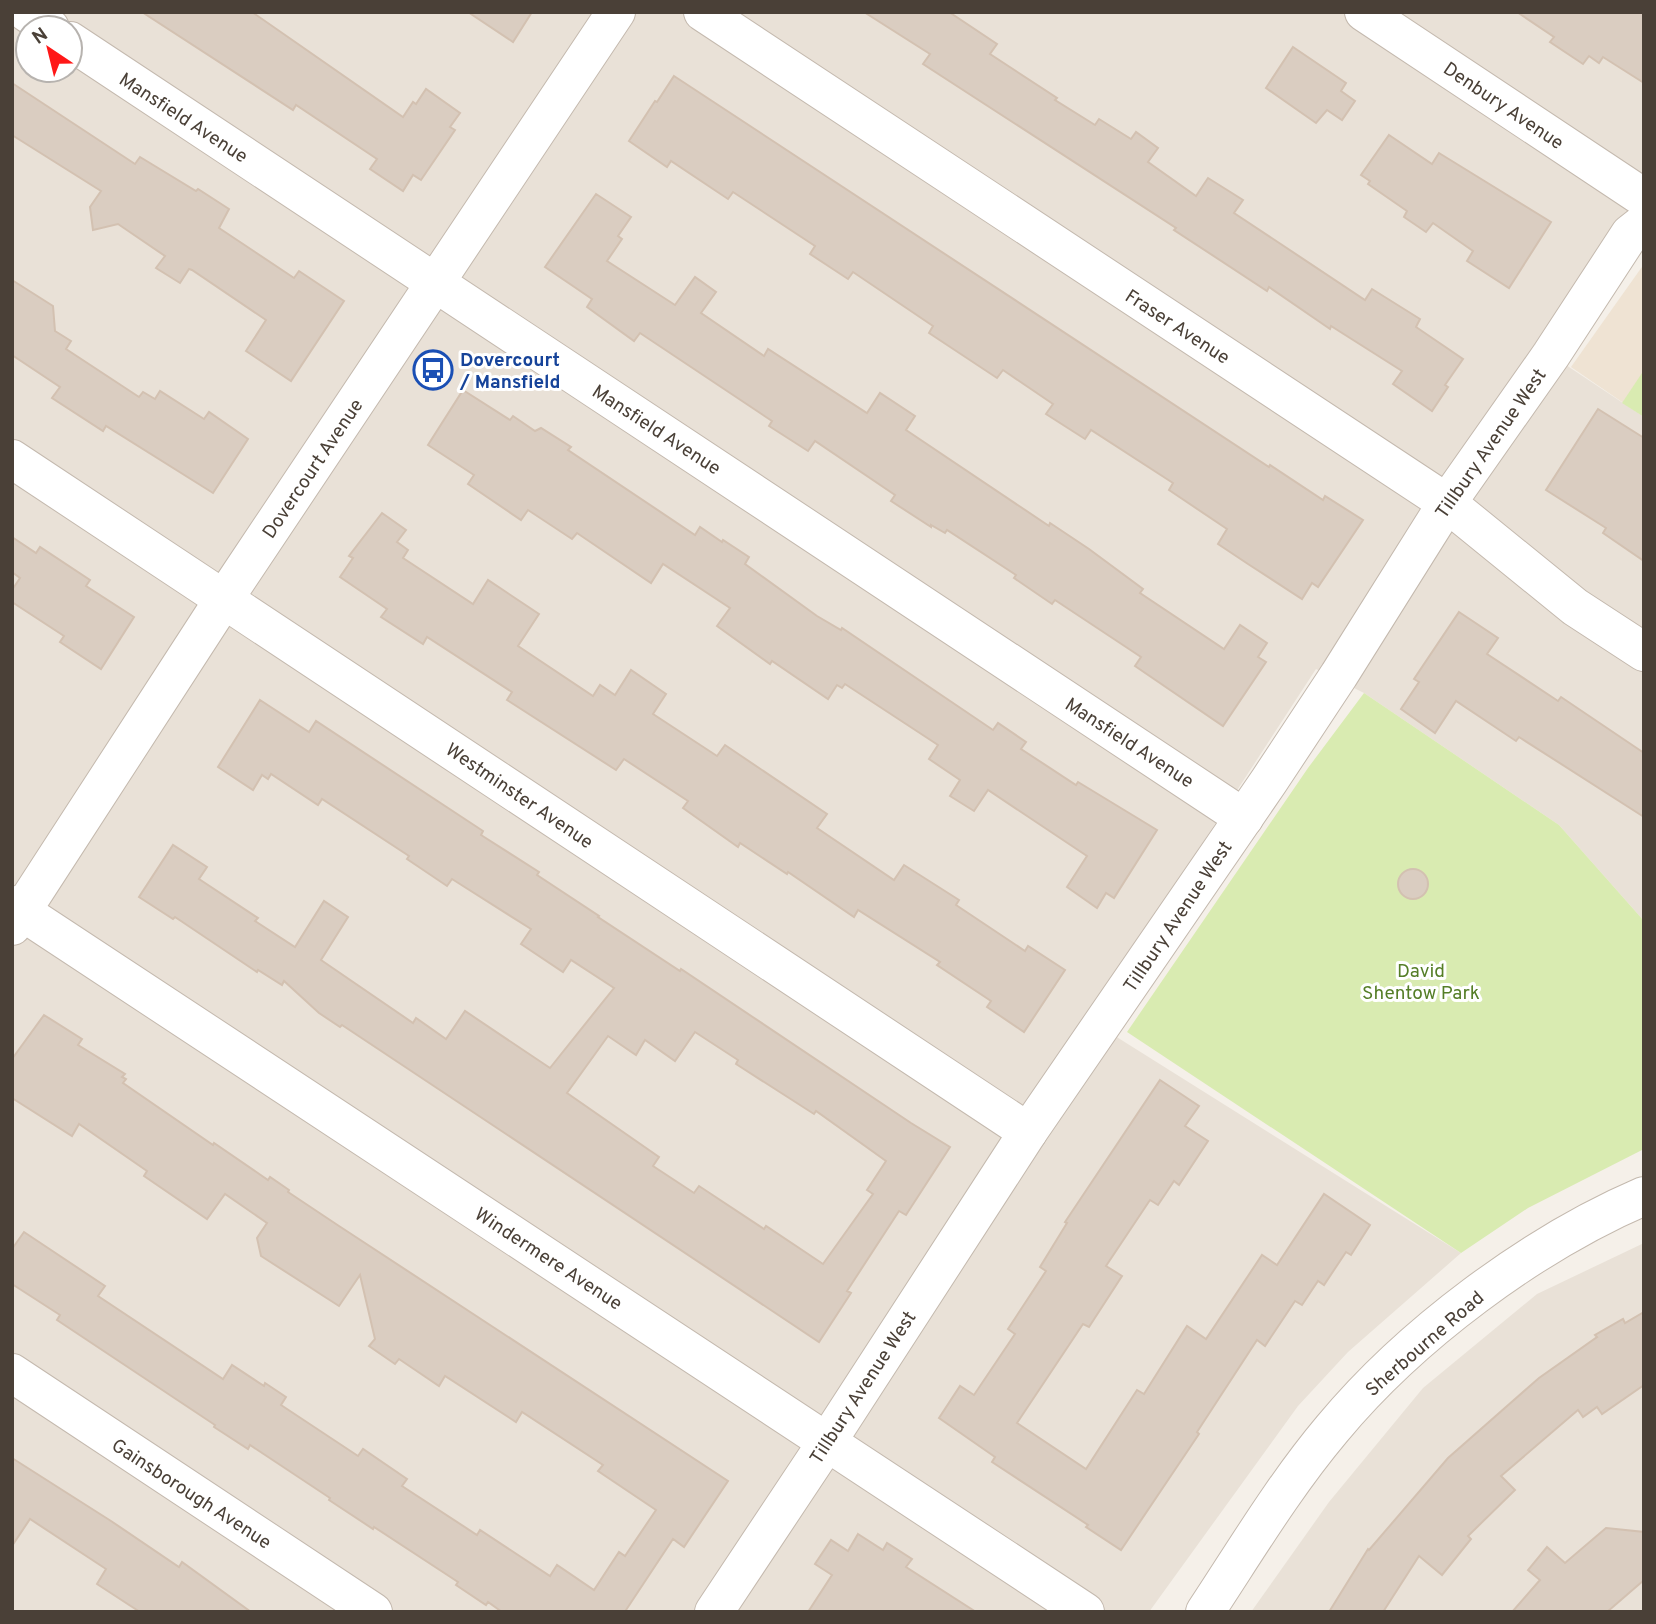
<svg xmlns="http://www.w3.org/2000/svg" width="1656" height="1624" font-family="Overpass,sans-serif">
  <style>
    .residential { fill: #e9e1d7; fill-rule: evenodd }
    .education { fill: #efe3d3 }
    .green { fill: #d9ebb1 }
    .building { fill: #dacdc1; stroke: #d3c1b1; stroke-width: 2; fill-rule: evenodd }
    .lines { fill: none; stroke-linecap: round; stroke-linejoin: round }
    .minor-casing { stroke: #c4b9ae; stroke-width: 40 }
    .minor { stroke: #fff; stroke-width: 38 }
    .labels { text-anchor: middle; stroke-width: 6; stroke-linejoin: round; paint-order: stroke }
    .street-label { font-size: 19px; fill: #4a4037; stroke: #fff }
    .transit-label { font-size: 19px; font-weight: bold; fill: #164399; stroke: #fff; text-anchor: start }
    .park-label { font-size: 19px; fill: #557e27; stroke: #fff }
  </style>
  <rect width="100%" height="100%" fill="#f5f0e9"/>
  <!-- residential -->
  <g class="residential">
    <path d="M 12,12 L 1644,12 L 1644,223 L 1551,355 L 1644,417 L 1644,921 L 1559,825 L 1364,693 L 1316,669 L 1088,1019 L 1461,1253 L 1348,1352 L 1298,1406 L 1149,1612 L 12,1612 ZM 28,28 L 70,28 L 70,70 L 28,70 Z"/>
    <path d="M 1644,1243 L 1644,1612 L 1251,1612 L 1329,1502 L 1423,1388 L 1537,1294 Z"/>
  </g>
  <!-- education -->
  <path class="education" d="M 1644,264 L 1644,417 L 1571,367 Z"/>
  <!-- green -->
  <g class="green">
    <path d="M 1644,370 L 1644,417 L 1622,403 Z"/>
    <path d="M 1364,693 L 1559,825 L 1644,921 L 1644,1149 L 1528,1208 L 1461,1253 L 1127,1032 L 1308,768 Z"/>
  </g>
  <!-- building -->
  <g class="building">
    <path d="M 142,12 L 252,12 L 403,117 L 413,102 L 416,104 L 426,89 L 460,113 L 450,127 L 455,130 L 421,180 L 413,175 L 403,191 L 370,169 L 377,159 L 296,105 L 293,110 Z"/>
    <path d="M 468,12 L 532,12 L 513,42 Z"/>
    <path d="M 864,12 L 949,12 L 997,44 L 990,54 L 1057,98 L 1055,100 L 1095,125 L 1099,119 L 1131,139 L 1136,132 L 1158,148 L 1148,162 L 1196,196 L 1208,178 L 1243,200 L 1234,213 L 1365,300 L 1372,289 L 1420,319 L 1416,327 L 1463,359 L 1445,385 L 1448,387 L 1432,411 L 1393,384 L 1402,371 L 1331,326 L 1330,329 L 1269,287 L 1267,291 L 1174,230 L 1176,228 L 923,64 L 930,54 Z"/>
    <path d="M 1517,12 L 1644,12 L 1644,83 L 1603,57 L 1599,63 L 1589,56 L 1583,64 L 1550,42 L 1554,37 Z"/>
    <path d="M 1293,47 L 1346,83 L 1341,91 L 1355,101 L 1342,120 L 1327,110 L 1316,123 L 1266,88 Z"/>
    <path d="M 674,76 L 1269,467 L 1270,465 L 1323,500 L 1325,496 L 1363,520 L 1318,587 L 1312,583 L 1302,599 L 1248,564 L 1218,544 L 1227,529 L 1169,490 L 1173,483 L 1091,430 L 1085,439 L 1046,414 L 1053,404 L 1003,370 L 997,378 L 929,333 L 933,326 L 853,272 L 848,279 L 810,254 L 815,246 L 733,192 L 728,199 L 671,161 L 667,167 L 629,141 L 655,101 L 657,102 Z"/>
    <path d="M 12,83 L 135,164 L 140,157 L 196,191 L 198,189 L 229,209 L 219,228 L 294,278 L 299,271 L 344,301 L 291,381 L 246,351 L 266,320 L 192,270 L 189,269 L 180,283 L 156,268 L 165,256 L 118,224 L 93,230 L 90,207 L 101,191 L 12,135 Z"/>
    <path d="M 1389,135 L 1432,164 L 1439,153 L 1551,222 L 1509,288 L 1467,261 L 1473,251 L 1433,223 L 1426,232 L 1404,217 L 1407,211 L 1368,184 L 1370,181 L 1361,175 Z"/>
    <path d="M 596,194 L 631,217 L 618,236 L 622,239 L 607,261 L 675,305 L 695,277 L 716,292 L 701,313 L 764,356 L 768,349 L 867,413 L 880,393 L 915,416 L 906,430 L 1049,526 L 1050,523 L 1089,549 L 1143,589 L 1140,593 L 1224,649 L 1240,625 L 1267,643 L 1258,657 L 1266,662 L 1223,726 L 1135,666 L 1141,657 L 1055,600 L 1052,604 L 1014,578 L 1016,575 L 947,530 L 945,533 L 931,525 L 931,527 L 891,501 L 895,495 L 815,441 L 808,451 L 769,426 L 772,421 L 640,333 L 634,341 L 587,307 L 592,299 L 545,267 Z"/>
    <path d="M 12,280 L 53,306 L 55,331 L 71,341 L 66,349 L 139,397 L 143,392 L 155,399 L 160,391 L 204,419 L 209,412 L 248,439 L 213,493 L 106,426 L 103,431 L 52,398 L 60,387 L 12,355 Z"/>
    <path d="M 463,390 L 510,420 L 513,416 L 535,431 L 541,428 L 571,447 L 568,450 L 695,535 L 700,527 L 722,542 L 723,540 L 749,557 L 745,564 L 817,616 L 841,630 L 842,628 L 993,730 L 998,723 L 1026,742 L 1021,749 L 1076,785 L 1078,782 L 1157,830 L 1114,898 L 1106,893 L 1097,908 L 1067,887 L 1087,856 L 988,790 L 974,811 L 950,796 L 960,780 L 929,759 L 938,745 L 845,684 L 842,688 L 837,685 L 828,699 L 772,661 L 770,664 L 717,626 L 730,608 L 663,564 L 651,583 L 577,533 L 572,539 L 528,510 L 521,520 L 468,484 L 474,475 L 428,445 Z"/>
    <path d="M 1598,409 L 1644,438 L 1644,561 L 1603,533 L 1606,528 L 1546,490 Z"/>
    <path d="M 382,513 L 406,530 L 397,542 L 408,550 L 403,558 L 473,604 L 488,580 L 539,614 L 518,646 L 593,696 L 600,685 L 615,695 L 631,670 L 666,694 L 653,714 L 717,756 L 725,745 L 827,814 L 817,828 L 894,880 L 904,865 L 959,900 L 956,905 L 1025,951 L 1028,946 L 1065,970 L 1024,1032 L 987,1007 L 991,1001 L 937,965 L 940,962 L 858,910 L 854,917 L 788,872 L 787,874 L 740,843 L 738,847 L 683,808 L 688,801 L 624,759 L 616,770 L 507,700 L 512,692 L 427,637 L 423,644 L 381,617 L 387,609 L 340,577 L 353,558 L 349,556 Z"/>
    <path d="M 12,537 L 36,553 L 40,547 L 90,580 L 86,586 L 134,617 L 101,669 L 60,642 L 64,636 L 12,602 L 12,590 L 20,578 L 12,572 Z"/>
    <path d="M 1459,612 L 1498,638 L 1487,654 L 1558,701 L 1561,697 L 1644,753 L 1644,817 L 1519,737 L 1516,741 L 1456,701 L 1435,733 L 1401,709 L 1419,682 L 1414,679 Z"/>
    <path d="M 260,700 L 309,732 L 316,721 L 483,831 L 481,835 L 539,872 L 537,875 L 599,916 L 598,917 L 680,971 L 681,969 L 911,1123 L 950,1147 L 906,1215 L 899,1211 L 847,1291 L 851,1293 L 819,1342 L 342,1025 L 340,1027 L 319,1013 L 284,981 L 282,985 L 258,970 L 257,972 L 175,917 L 173,919 L 139,897 L 173,845 L 207,867 L 199,879 L 258,918 L 255,921 L 295,947 L 324,901 L 348,917 L 321,960 L 413,1023 L 416,1018 L 446,1039 L 465,1011 L 550,1068 L 614,988 L 571,960 L 563,972 L 521,944 L 531,929 L 452,879 L 447,886 L 407,859 L 409,856 L 322,799 L 318,805 L 271,774 L 268,779 L 262,775 L 253,790 L 218,767 ZM 695,1032 L 738,1060 L 736,1064 L 814,1114 L 816,1111 L 886,1161 L 867,1190 L 873,1194 L 823,1264 L 766,1226 L 764,1229 L 699,1186 L 694,1193 L 653,1166 L 659,1157 L 567,1093 L 608,1036 L 636,1055 L 645,1040 L 675,1061 Z"/>
    <circle cx="1413" cy="884" r="15"/>
    <path d="M 44,1015 L 82,1039 L 78,1045 L 125,1074 L 122,1077 L 126,1079 L 123,1083 L 213,1145 L 214,1143 L 268,1180 L 270,1177 L 289,1190 L 288,1192 L 339,1226 L 728,1481 L 684,1547 L 673,1539 L 626,1610 L 628,1612 L 502,1612 L 488,1602 L 486,1605 L 456,1585 L 458,1582 L 374,1527 L 373,1529 L 329,1500 L 330,1498 L 250,1445 L 248,1449 L 214,1427 L 215,1425 L 57,1320 L 60,1315 L 12,1284 L 12,1249 L 24,1232 L 105,1286 L 98,1296 L 223,1379 L 232,1365 L 264,1386 L 265,1383 L 286,1397 L 281,1405 L 358,1456 L 363,1449 L 407,1479 L 402,1486 L 477,1535 L 480,1530 L 550,1576 L 557,1565 L 594,1590 L 619,1552 L 625,1556 L 656,1510 L 598,1471 L 603,1465 L 522,1412 L 516,1422 L 445,1376 L 439,1386 L 399,1359 L 395,1364 L 369,1346 L 375,1339 L 360,1275 L 339,1306 L 261,1256 L 257,1238 L 267,1223 L 225,1194 L 207,1219 L 144,1176 L 147,1171 L 79,1124 L 72,1136 L 12,1098 L 12,1059 Z"/>
    <path d="M 1160,1080 L 1199,1106 L 1185,1126 L 1208,1141 L 1179,1185 L 1174,1181 L 1158,1205 L 1150,1200 L 1106,1266 L 1122,1276 L 1089,1327 L 1083,1324 L 1017,1423 L 1086,1469 L 1137,1390 L 1144,1394 L 1187,1326 L 1206,1339 L 1262,1255 L 1277,1265 L 1324,1194 L 1370,1225 L 1351,1255 L 1346,1252 L 1324,1285 L 1318,1281 L 1302,1305 L 1295,1301 L 1265,1346 L 1257,1340 L 1197,1432 L 1199,1434 L 1121,1550 L 1086,1527 L 1088,1525 L 992,1462 L 995,1457 L 939,1418 L 960,1386 L 974,1395 L 1015,1334 L 1008,1329 L 1046,1271 L 1040,1267 L 1067,1223 L 1065,1222 Z"/>
    <path d="M 1644,1312 L 1644,1385 L 1602,1414 L 1597,1407 L 1583,1417 L 1578,1410 L 1501,1476 L 1515,1490 L 1468,1536 L 1471,1539 L 1442,1575 L 1419,1556 L 1383,1612 L 1329,1612 L 1368,1549 L 1369,1550 L 1448,1458 L 1539,1378 L 1597,1337 L 1595,1335 L 1623,1319 L 1625,1323 Z"/>
    <path d="M 12,1458 L 111,1521 L 179,1567 L 182,1562 L 251,1612 L 140,1612 L 97,1584 L 106,1569 L 30,1519 L 12,1546 Z"/>
    <path d="M 1606,1528 L 1644,1532 L 1644,1580 L 1607,1612 L 1512,1612 L 1540,1580 L 1528,1570 L 1547,1547 L 1565,1563 Z"/>
    <path d="M 858,1534 L 883,1550 L 887,1543 L 912,1559 L 906,1567 L 976,1612 L 808,1612 L 832,1575 L 815,1564 L 831,1540 L 848,1551 Z"/>
  </g>
  <g class="lines">
    <!-- minor casing -->
    <g class="minor-casing">
      <g id="minor">
        <path d="M 26,12 L 50,28"/>
        <path d="M 703,12 L 1447,503 L 1575,607 L 1644,652"/>
        <path d="M 1364,12 L 1644,198"/>
        <path d="M 70,41 L 1244,818"/>
        <path d="M 12,459 L 1028,1132"/>
        <path d="M 12,905 L 1085,1612"/>
        <path d="M 12,926 L 224,599 L 616,12"/>
        <path d="M 12,1373 L 373,1612"/>
        <path d="M 714,1612 L 827,1442 L 1028,1132 L 1269,781 L 1339,675 L 1447,503 L 1551,355 L 1630,234 L 1644,223"/>
        <path d="M 1205,1612 C 1246,1550 1284,1486 1332,1429 C 1410,1335 1532,1244 1644,1196"/>
      </g>
    </g>
    <!-- minor -->
    <use href="#minor" class="minor"/>
  </g>
  <!-- icons -->
  <defs>
    <g id="bus-ring" transform="scale(2.0125)"><circle r="9.5" fill="#fff" stroke="#1a4fb4" stroke-width="1.5"/><path d="M-5-6H5V4H4V6H2V4H-2V6H-4V4H-5ZM-3.5-4V0h7V-4ZM-3.5 1.2v1.5H-2V1.2ZM2 1.2v1.5H3.5V1.2Z" fill="#1a4fb4"/></g>
  </defs>
  <g fill-rule="evenodd">
    <use href="#bus-ring" x="433" y="370"/>
  </g>
  <g class="labels">
    <!-- street labels -->
    <g class="street-label">
      <text transform="translate(1504 105) rotate(34)" y="7">Denbury Avenue</text>
      <text transform="translate(184 117) rotate(33)" y="7">Mansfield Avenue</text>
      <text transform="translate(1178 326) rotate(33)" y="7">Fraser Avenue</text>
      <text transform="translate(657 429) rotate(33)" y="7">Mansfield Avenue</text>
      <text transform="translate(1490 443) rotate(-55)" y="7">Tillbury Avenue West</text>
      <text transform="translate(312 468) rotate(-56)" y="7">Dovercourt Avenue</text>
      <text transform="translate(1130 742) rotate(33)" y="7">Mansfield Avenue</text>
      <text transform="translate(520 795) rotate(34)" y="7">Westminster Avenue</text>
      <text transform="translate(1177 916) rotate(-56)" y="7">Tillbury Avenue West</text>
      <text transform="translate(549 1258) rotate(33)" y="7">Windermere Avenue</text>
      <text transform="translate(1424 1343) rotate(-41)" y="7">Sherbourne Road</text>
      <text transform="translate(862 1387) rotate(-57)" y="7">Tillbury Avenue West</text>
      <text transform="translate(192 1493) rotate(33)" y="7">Gainsborough Avenue</text>
    </g>
    <!-- transit labels -->
    <g class="transit-label">
      <text x="460" y="366">Dovercourt<tspan x="460" dy="22">/ Mansfield</tspan></text>
    </g>
    <!-- park labels -->
    <g class="park-label">
      <text x="1421" y="977">David<tspan x="1421" dy="22">Shentow Park</tspan></text>
    </g>
  </g>
  <!-- border -->
  <rect width="1656" height="1624" fill="none" stroke="#4a4037" stroke-width="28"/>
  <!-- north arrow -->
  <g transform="translate(49 49) rotate(325)"><circle r="33" fill="#ffffff" stroke="#b7b3af" stroke-width="2"/>
  <path d="M0-5L12 26L0 18L-12 26Z" fill="#ff1717"/>
  <text y="-10" font-size="19" font-weight="bold" text-anchor="middle" fill="#4a4037">N</text>
  </g>
</svg>
